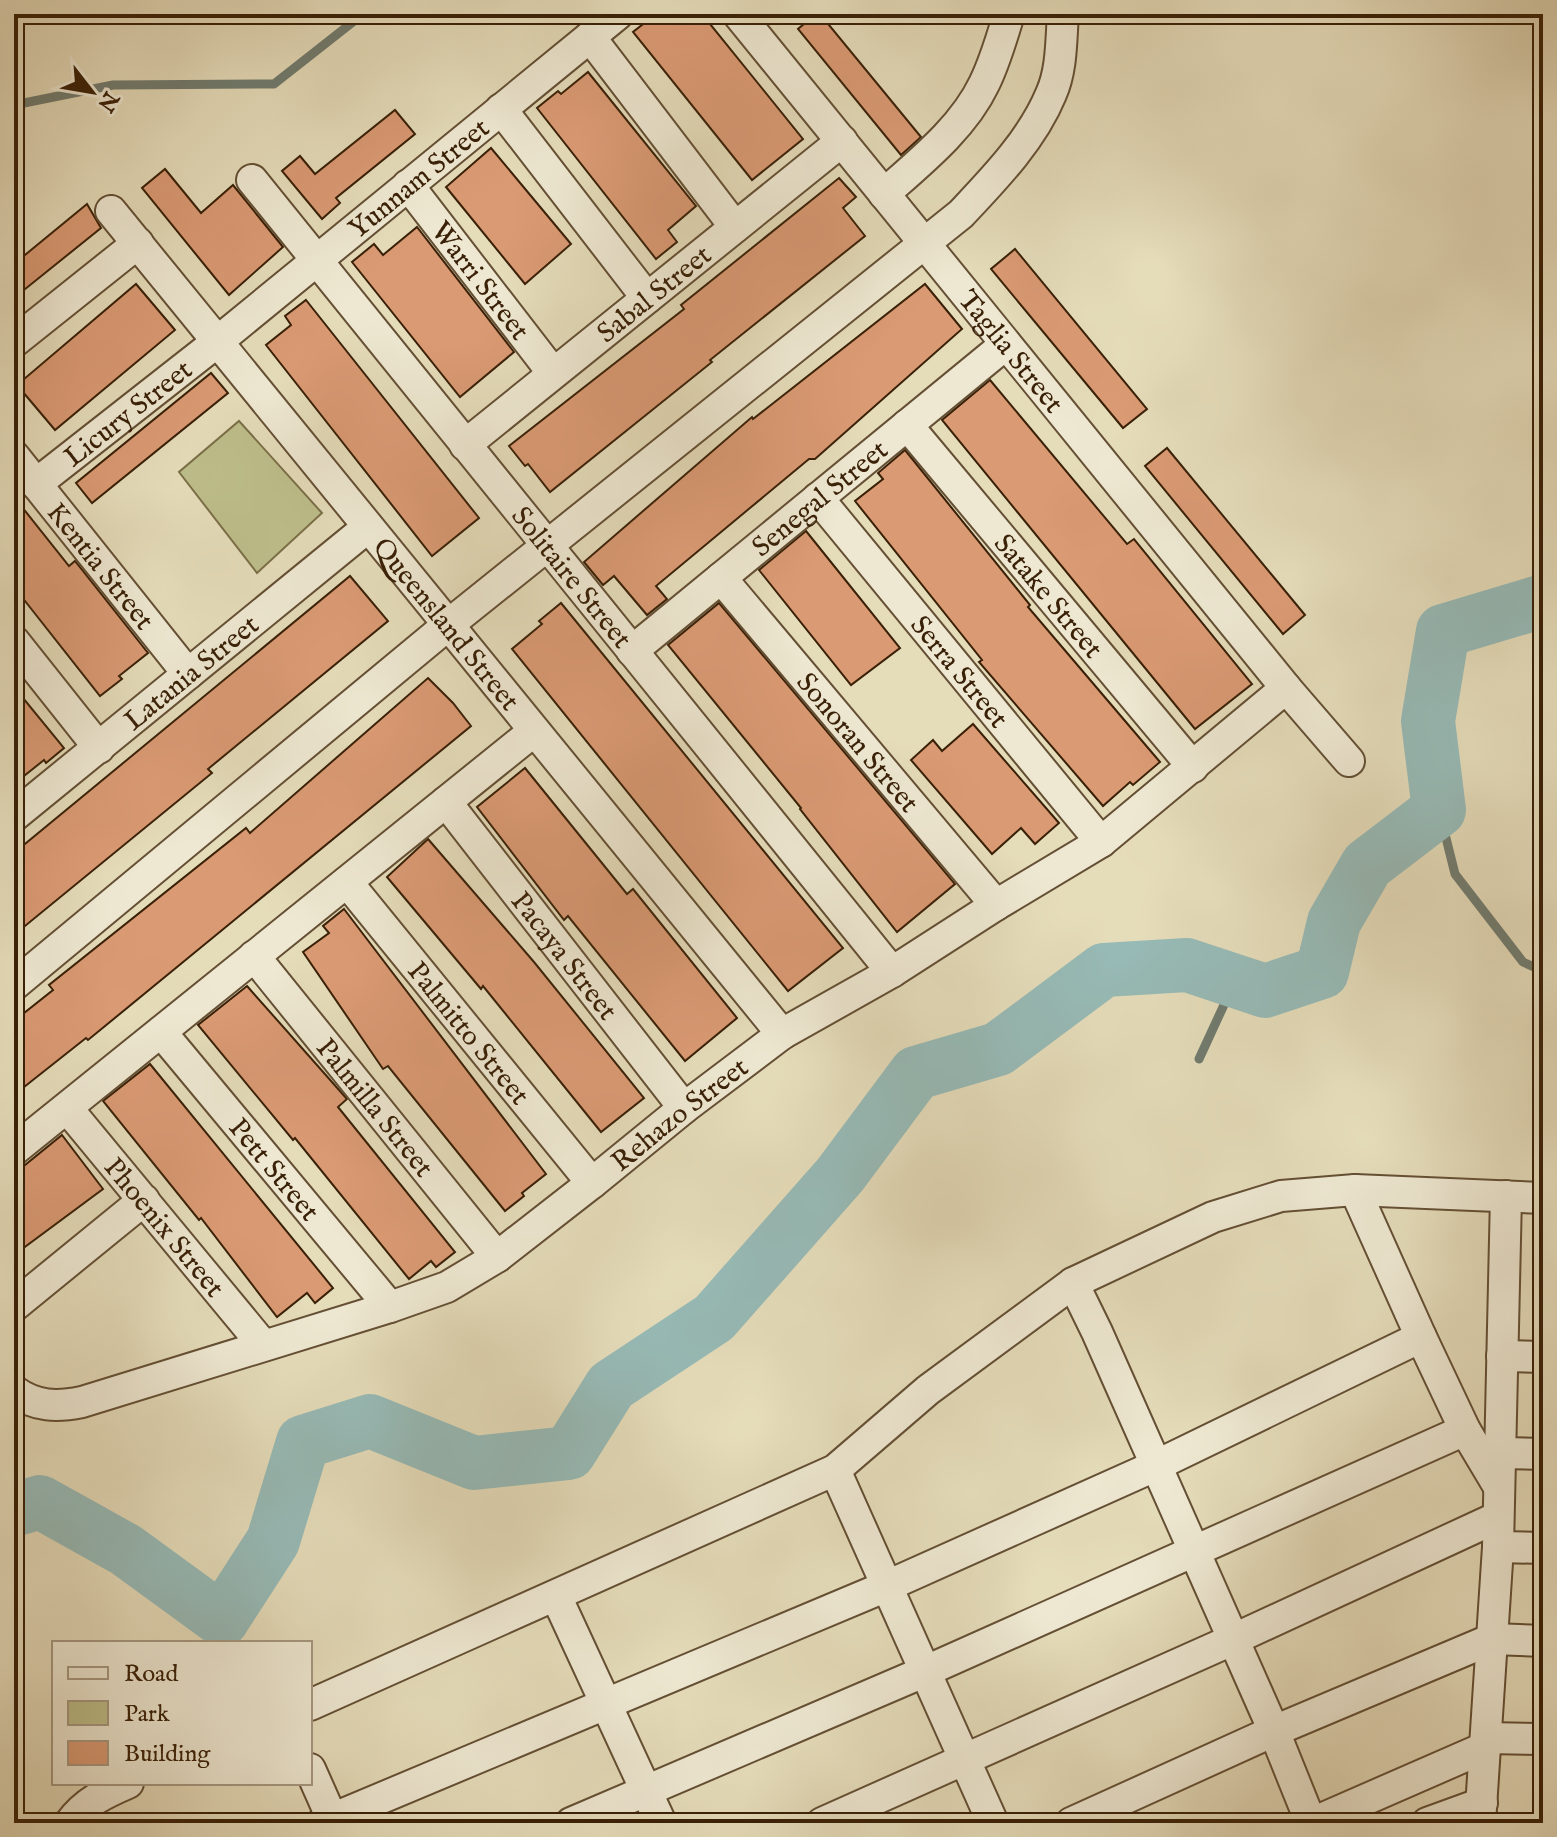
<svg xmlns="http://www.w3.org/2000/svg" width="1557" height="1837" font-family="'IM FELL English',serif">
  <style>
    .green { fill: #bdbe8a; stroke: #7b6f48; stroke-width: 2 }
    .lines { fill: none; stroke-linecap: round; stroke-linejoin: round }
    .stream { stroke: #717c70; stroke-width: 9 }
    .river { stroke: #97bab6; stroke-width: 54 }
    .building { fill: #da9a74; stroke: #392007; stroke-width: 2 }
    .minor-casing { stroke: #644f34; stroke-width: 34 }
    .minor { stroke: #eee8d2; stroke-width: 30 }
    .labels { text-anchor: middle; stroke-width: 8; stroke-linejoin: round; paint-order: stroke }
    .street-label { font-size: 28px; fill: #392007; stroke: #eee8d2 }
  </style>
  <rect width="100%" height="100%" fill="#e5dcba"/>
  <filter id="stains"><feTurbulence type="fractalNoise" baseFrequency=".0025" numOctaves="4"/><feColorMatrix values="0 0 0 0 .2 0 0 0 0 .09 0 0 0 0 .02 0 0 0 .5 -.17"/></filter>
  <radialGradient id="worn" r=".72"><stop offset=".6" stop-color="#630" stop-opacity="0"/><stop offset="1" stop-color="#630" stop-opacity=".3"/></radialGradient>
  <!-- green -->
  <path class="green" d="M 239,421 L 322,513 L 257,573 L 179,472 Z"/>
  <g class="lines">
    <!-- stream -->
    <g class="stream">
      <path d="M 14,105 L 113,85 L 274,84 L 363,14"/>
      <path d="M 1439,810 L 1455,874 L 1523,962 L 1543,971"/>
      <path d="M 1199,1059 L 1235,981"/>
    </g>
    <!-- river -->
    <path class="river" d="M 14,1510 L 40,1502 L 126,1550 L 222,1620 L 273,1541 L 303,1442 L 370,1421 L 474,1463 L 569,1453 L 611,1386 L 714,1318 L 840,1175 L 916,1073 L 998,1049 L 1104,970 L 1187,965 L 1265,991 L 1322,972 L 1334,922 L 1367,865 L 1439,810 L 1428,721 L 1443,631 L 1543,601"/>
  </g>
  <!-- building -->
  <g class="building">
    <path d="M 656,14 L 702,14 L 803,139 L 752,180 L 633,32 Z"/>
    <path d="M 816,14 L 820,14 L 921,137 L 901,155 L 798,29 Z"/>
    <path d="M 588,72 L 696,206 L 668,230 L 677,242 L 656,259 L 537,108 L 558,91 L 561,94 Z"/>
    <path d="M 395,110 L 415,134 L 336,198 L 340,203 L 322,219 L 282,171 L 300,156 L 315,174 Z"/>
    <path d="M 491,148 L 571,244 L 525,284 L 446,187 Z"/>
    <path d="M 165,169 L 201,213 L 233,185 L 283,247 L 229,295 L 142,188 Z"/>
    <path d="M 839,178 L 856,197 L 843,208 L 865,236 L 710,360 L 712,362 L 550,492 L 528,464 L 525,466 L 509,446 L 684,309 L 681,305 Z"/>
    <path d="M 87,204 L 101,228 L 14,298 L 14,264 Z"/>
    <path d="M 417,227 L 514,352 L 460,397 L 352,262 L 374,244 L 383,255 Z"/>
    <path d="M 1015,249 L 1147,409 L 1123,428 L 991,269 Z"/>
    <path d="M 136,284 L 175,330 L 55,430 L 17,385 Z"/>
    <path d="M 925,284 L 962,329 L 815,459 L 809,459 L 656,586 L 667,599 L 647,615 L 614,576 L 603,585 L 584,562 L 752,417 L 753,419 Z"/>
    <path d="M 306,300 L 479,518 L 432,556 L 266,345 L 291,325 L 285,316 Z"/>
    <path d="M 211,373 L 228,393 L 92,503 L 76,483 Z"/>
    <path d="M 990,380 L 1127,544 L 1134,539 L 1252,684 L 1195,729 L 942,420 Z"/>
    <path d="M 1167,448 L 1305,615 L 1283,634 L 1145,466 Z"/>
    <path d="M 905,450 L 1030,605 L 1028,607 L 1160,762 L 1133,785 L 1130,782 L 1103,806 L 979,662 L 982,660 L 855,501 L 883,479 L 878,473 Z"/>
    <path d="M 14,497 L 69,566 L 75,561 L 148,653 L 119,676 L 122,679 L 100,696 L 14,587 Z"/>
    <path d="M 806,531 L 900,648 L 851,685 L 759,570 Z"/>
    <path d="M 350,576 L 388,621 L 208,769 L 212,773 L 14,935 L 14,853 Z"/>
    <path d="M 561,603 L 843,948 L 788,991 L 512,649 L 542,624 L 539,621 Z"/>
    <path d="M 719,603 L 955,884 L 897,932 L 800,809 L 801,808 L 668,645 Z"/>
    <path d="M 428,678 L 453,703 L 471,726 L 88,1040 L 86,1038 L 14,1095 L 14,1021 L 53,990 L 49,985 L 246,828 L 250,833 Z"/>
    <path d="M 14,687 L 64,748 L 46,763 L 44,760 L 14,784 Z"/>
    <path d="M 973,724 L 1059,823 L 1035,844 L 1021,828 L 992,854 L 911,760 L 933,740 L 942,751 Z"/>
    <path d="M 525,768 L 627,894 L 633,889 L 737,1018 L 685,1061 L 568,916 L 564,920 L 477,807 Z"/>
    <path d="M 428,839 L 534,962 L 644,1098 L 601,1132 L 483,986 L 481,989 L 387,877 Z"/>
    <path d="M 344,909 L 546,1174 L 522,1193 L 524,1196 L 505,1211 L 388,1066 L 383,1069 L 303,952 L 329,933 L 323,926 Z"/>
    <path d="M 247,986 L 347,1099 L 338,1107 L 455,1252 L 436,1267 L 431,1261 L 409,1279 L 295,1138 L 293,1140 L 198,1025 Z"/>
    <path d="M 150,1064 L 333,1288 L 315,1303 L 307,1293 L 277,1317 L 201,1218 L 199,1220 L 103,1101 Z"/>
    <path d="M 62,1135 L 103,1189 L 14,1255 L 14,1174 Z"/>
  </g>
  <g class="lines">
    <!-- minor casing -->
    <g class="minor-casing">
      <g id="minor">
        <path id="s1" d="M 738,14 L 1286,688 L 1349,761"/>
        <path d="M 590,37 L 735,227"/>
        <path d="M 501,109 L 647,298"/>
        <path id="s2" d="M 252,180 L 892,972"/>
        <path id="s3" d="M 408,185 L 553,373"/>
        <path d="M 884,194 C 920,162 963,128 984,84 C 995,62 1002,37 1009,14"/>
        <path id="s4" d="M 111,211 L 782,1034"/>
        <path d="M 14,342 L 138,243"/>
        <path id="s5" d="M 907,425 L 1193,767"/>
        <path id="s6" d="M 465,445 L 842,141"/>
        <path id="s7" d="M 14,456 L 188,674"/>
        <path id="s8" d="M 36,484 L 217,342 L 618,14"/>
        <path id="s9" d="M 818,498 L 1101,842"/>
        <path id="s10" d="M 721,578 L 996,905"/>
        <path d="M 14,641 L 99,748"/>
        <path id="s11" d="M 632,651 L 1006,344"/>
        <path id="s12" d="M 446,802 L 684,1108"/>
        <path id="s13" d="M 14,816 L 368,527"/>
        <path id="s14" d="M 347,882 L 592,1183"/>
        <path id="s15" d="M 254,956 L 497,1257"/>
        <path d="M 14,985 L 448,625 L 961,214 C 994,179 1032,140 1051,94 C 1062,70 1061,40 1063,14"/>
        <path id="s16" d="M 161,1032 L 390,1307"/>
        <path id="s17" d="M 67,1108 L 263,1345"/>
        <path d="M 14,1150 L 534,731"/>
        <path d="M 1355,1190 L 1421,1337 L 1465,1430 L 1499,1487"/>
        <path d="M 1073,1283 L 1097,1332 L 1274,1731 L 1311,1823"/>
        <path d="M 14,1306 L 144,1200"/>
        <path d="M 1502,1356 L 1543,1357"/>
        <path id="s18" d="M 14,1391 C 36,1407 57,1407 82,1402 L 390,1307 L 447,1287 L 497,1257 L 592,1183 L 684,1108 L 782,1034 L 892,972 L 996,905 L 1101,842 L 1286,688"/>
        <path d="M 1500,1453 L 1543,1454"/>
        <path d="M 835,1470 L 993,1823"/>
        <path d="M 1498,1547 L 1543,1548"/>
        <path d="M 556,1596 L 661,1823"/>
        <path d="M 310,1705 L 835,1470 L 928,1390 L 1073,1283 L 1213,1217 L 1281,1196 L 1355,1190 L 1543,1198"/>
        <path d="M 1486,1738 L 1543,1739"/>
        <path d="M 310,1769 L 334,1823"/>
        <path d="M 70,1823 C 85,1802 105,1793 128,1783"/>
        <path d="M 322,1823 L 887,1586 L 1155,1466 L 1421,1337"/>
        <path d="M 571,1823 L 926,1671 L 1465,1430"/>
        <path d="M 822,1823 L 1232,1640 L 1498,1517"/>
        <path d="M 1071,1823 L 1274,1731 L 1492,1639 L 1543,1641"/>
        <path d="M 1312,1823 L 1486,1747"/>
        <path d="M 1427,1823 L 1482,1803"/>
        <path d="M 1480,1823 L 1498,1547 L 1506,1196"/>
      </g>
    </g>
    <!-- minor -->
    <use href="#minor" class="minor"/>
  </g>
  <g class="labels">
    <!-- street labels -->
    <g class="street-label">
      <text dy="10" stroke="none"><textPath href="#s8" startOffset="490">Yunnam Street</textPath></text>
      <text dy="10" stroke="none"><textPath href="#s3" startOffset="120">Warri Street</textPath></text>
      <text dy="10" stroke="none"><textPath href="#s6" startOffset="242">Sabal Street</textPath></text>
      <text dy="10" stroke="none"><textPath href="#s1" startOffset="434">Taglia Street</textPath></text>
      <text dy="10" stroke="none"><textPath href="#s8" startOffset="116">Licury Street</textPath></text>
      <text dy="10" stroke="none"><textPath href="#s11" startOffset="242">Senegal Street</textPath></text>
      <text dy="10" stroke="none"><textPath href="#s7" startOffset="140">Kentia Street</textPath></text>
      <text dy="10" stroke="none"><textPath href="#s2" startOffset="510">Solitaire Street</textPath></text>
      <text dy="10" stroke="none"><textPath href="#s5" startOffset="222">Satake Street</textPath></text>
      <text dy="10" stroke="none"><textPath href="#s4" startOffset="532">Queensland Street</textPath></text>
      <text dy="10" stroke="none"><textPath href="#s9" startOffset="224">Serra Street</textPath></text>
      <text dy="10" stroke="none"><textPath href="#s13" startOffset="228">Latania Street</textPath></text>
      <text dy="10" stroke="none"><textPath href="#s10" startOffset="214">Sonoran Street</textPath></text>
      <text dy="10" stroke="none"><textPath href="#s12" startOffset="194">Pacaya Street</textPath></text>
      <text dy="10" stroke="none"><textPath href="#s14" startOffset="194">Palmitto Street</textPath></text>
      <text dy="10" stroke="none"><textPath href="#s15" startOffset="194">Palmilla Street</textPath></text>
      <text dy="10" stroke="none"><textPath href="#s18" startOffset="744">Rehazo Street</textPath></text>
      <text dy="10" stroke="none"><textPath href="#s16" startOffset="178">Pett Street</textPath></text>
      <text dy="10" stroke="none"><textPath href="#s17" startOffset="154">Phoenix Street</textPath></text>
    </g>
  </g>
  <!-- margin -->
  <rect width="1557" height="1837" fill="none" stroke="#e5dcba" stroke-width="48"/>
  <rect x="16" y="16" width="1525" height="1805" fill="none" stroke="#392007" stroke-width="4"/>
  <rect x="24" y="24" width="1509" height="1789" fill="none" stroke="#392007" stroke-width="2"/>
  <!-- legend -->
  <rect x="52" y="1641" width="260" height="144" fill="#eee8d2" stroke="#a69881" stroke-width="2"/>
  <rect x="68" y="1667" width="40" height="12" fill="#eee8d2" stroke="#a69881" stroke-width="2"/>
  <text x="124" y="1681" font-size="24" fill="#392007">Road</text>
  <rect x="68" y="1701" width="40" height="24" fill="#bdbe8a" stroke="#a69881" stroke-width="2"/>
  <text x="124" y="1721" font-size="24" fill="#392007">Park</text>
  <rect x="68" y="1741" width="40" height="24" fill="#da9a74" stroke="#a69881" stroke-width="2"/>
  <text x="124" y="1761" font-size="24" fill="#392007">Building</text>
  <!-- north arrow -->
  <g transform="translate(92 92) rotate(121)" stroke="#eee8d2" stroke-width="6" paint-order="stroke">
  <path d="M0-6L14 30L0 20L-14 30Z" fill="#392007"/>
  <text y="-12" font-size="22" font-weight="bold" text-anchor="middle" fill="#392007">N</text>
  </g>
  <rect width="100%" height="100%" filter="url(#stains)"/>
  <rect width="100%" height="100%" fill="url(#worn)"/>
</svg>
